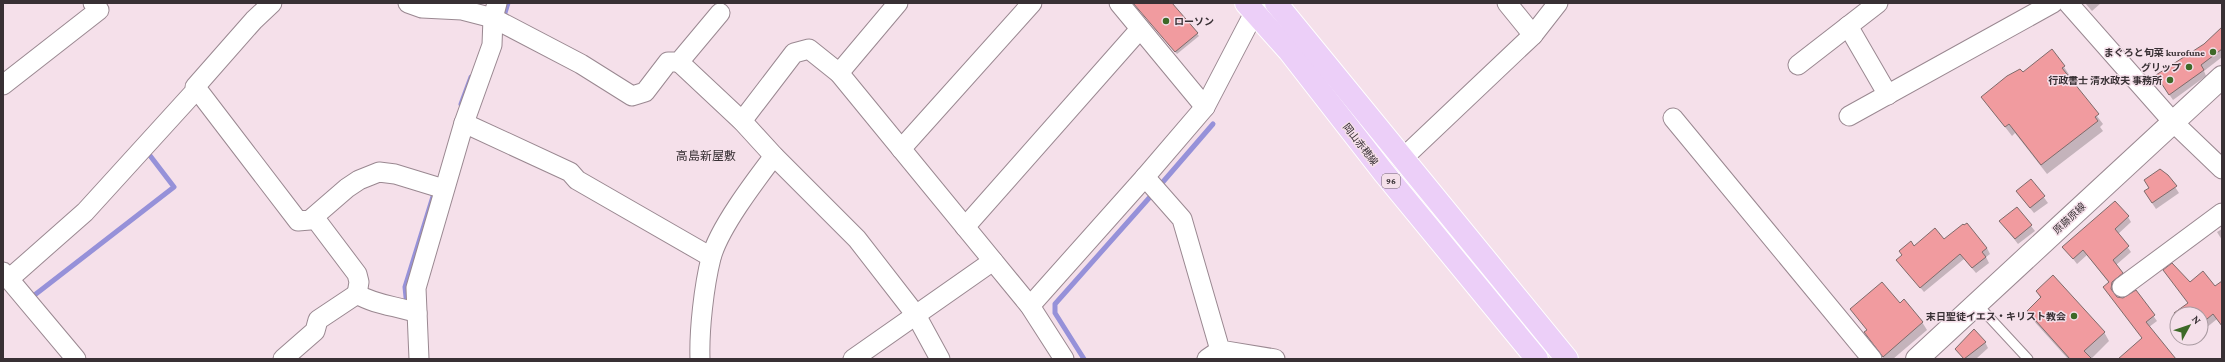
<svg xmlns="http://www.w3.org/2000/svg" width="2225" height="362" font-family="'Crimson Pro','Noto Sans JP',serif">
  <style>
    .shadow { fill: #0003 }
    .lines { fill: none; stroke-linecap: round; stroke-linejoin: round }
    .stream { stroke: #9691d9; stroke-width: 5 }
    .building { fill: #f19b9f; stroke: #7f6b6b }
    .lane-casing { stroke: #9a8891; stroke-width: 11 }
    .street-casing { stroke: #9a8891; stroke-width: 21 }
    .secondary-casing { stroke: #9a8891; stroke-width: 24 }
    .primary-casing { stroke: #fff; stroke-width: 24 }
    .lane { stroke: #fff; stroke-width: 9 }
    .street { stroke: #fff; stroke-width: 19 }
    .secondary { stroke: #fff; stroke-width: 22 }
    .primary { stroke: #eccff8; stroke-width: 22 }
    .poi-dot { fill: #3d6927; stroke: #f5e0ea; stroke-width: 1.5 }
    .labels { text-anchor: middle; stroke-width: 3; stroke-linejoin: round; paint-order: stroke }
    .shield { fill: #f5e0ea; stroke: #71656b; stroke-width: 1 }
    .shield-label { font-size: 9px; font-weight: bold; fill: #383034 }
    .poi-label { font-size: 10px; font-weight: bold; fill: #383034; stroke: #f5e0ea; text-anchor: end }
    .street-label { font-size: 10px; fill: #383034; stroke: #f5e0ea }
    .quarter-label { font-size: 12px; fill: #383034; stroke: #f5e0ea }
  </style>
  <rect width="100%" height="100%" fill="#f5e0ea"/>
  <!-- shadow -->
  <g class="shadow">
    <path d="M 1134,3 L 1171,3 L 1199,36 L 1177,54 Z"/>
    <path d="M 2085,3 L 2101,3 L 2092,11 Z"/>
    <path d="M 2222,29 L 2222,57 L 2204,71 L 2206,76 L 2173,100 L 2160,81 Z"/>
    <path d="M 2052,51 L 2064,67 L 2070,76 L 2068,78 L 2103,124 L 2100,127 L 2103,131 L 2047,174 L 2015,133 L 2012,136 L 1982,97 L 2023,74 Z"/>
    <path d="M 2167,175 L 2179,193 L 2156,209 L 2148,197 L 2150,188 Z"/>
    <path d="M 2031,180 L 2048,203 L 2034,213 L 2021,197 Z"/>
    <path d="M 2128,217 L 2131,222 L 2118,234 L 2131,252 L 2116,265 L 2125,279 L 2115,288 L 2115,296 L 2124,299 L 2136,292 L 2157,321 L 2149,327 L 2175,359 L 2150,359 L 2143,339 L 2104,287 L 2109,283 L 2087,255 L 2077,264 L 2064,247 Z"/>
    <path d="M 2000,221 L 2031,226 L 2035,231 L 2018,244 Z"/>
    <path d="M 2222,229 L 2222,240 L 2217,232 Z"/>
    <path d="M 1944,241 L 1987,248 L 1990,254 L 1986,257 L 1989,263 L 1976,273 L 1964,259 L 1924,292 L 1897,260 L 1914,247 Z"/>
    <path d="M 2222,282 L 2222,320 L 2219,322 L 2217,319 L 2201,332 L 2201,314 L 2177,314 L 2177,316 L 2176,314 L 2189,304 L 2189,283 L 2215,287 Z"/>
    <path d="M 2037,292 L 2104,332 L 2109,341 L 2091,359 L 2068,359 L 2033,320 L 2028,312 L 2041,299 Z"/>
    <path d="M 1899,304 L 1922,322 L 1927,330 L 1893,359 L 1884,359 L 1870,340 L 1866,333 L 1868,331 L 1851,309 Z"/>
    <path d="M 1985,342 L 1988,348 L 1976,359 L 1964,359 L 1957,349 Z"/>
  </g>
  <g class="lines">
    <!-- stream -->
    <g class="stream">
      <path d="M 504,16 L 508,3"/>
      <path d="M 461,104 L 471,77"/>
      <path d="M 1162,183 L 1213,124"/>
      <path d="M 32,297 L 174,187 L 148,153"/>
      <path d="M 407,307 L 405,287 L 435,190"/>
      <path d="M 1084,359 L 1055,313 L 1055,304 L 1150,197"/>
    </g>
  </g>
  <!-- building -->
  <g class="building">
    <path d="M 1133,3 L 1172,3 L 1198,33 L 1175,52 Z"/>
    <path d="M 2222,27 L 2222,49 L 2201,65 L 2204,70 L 2169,95 L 2156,75 L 2204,44 Z"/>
    <path d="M 2052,49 L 2065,66 L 2062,68 L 2099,114 L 2095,117 L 2098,121 L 2041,165 L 2009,124 L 2005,127 L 1981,97 L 2007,76 L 2020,69 L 2023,72 Z"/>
    <path d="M 2160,169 L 2168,175 L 2177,186 L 2152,203 L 2144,191 L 2149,188 L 2144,180 Z"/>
    <path d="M 2031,179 L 2045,196 L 2030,208 L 2016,191 Z"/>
    <path d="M 2115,201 L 2129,216 L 2115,229 L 2129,246 L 2113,260 L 2123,273 L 2112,282 L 2111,289 L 2117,297 L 2123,298 L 2136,290 L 2155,315 L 2146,322 L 2176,359 L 2118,359 L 2142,338 L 2103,287 L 2109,282 L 2083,250 L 2073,259 L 2062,247 Z"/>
    <path d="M 2017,207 L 2032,225 L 2015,239 L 1999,221 Z"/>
    <path d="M 1967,223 L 1987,248 L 1982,252 L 1986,257 L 1972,268 L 1960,254 L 1920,288 L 1896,260 L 1902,255 L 1899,251 L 1911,241 L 1914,246 L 1935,228 L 1944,239 L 1963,224 L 1964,225 Z"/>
    <path d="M 2172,263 L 2190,282 L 2203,271 L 2215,286 L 2222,281 L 2222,326 L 2213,314 L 2201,324 L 2201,314 L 2177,314 L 2177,317 L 2174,313 L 2188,303 L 2163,270 Z"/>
    <path d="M 2053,275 L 2105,332 L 2084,351 L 2092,359 L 2070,359 L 2027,311 L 2041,297 L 2036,291 Z"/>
    <path d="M 1882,282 L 1900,303 L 1904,299 L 1923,322 L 1883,357 L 1864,332 L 1867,330 L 1850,309 Z"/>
    <path d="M 1974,329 L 1986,342 L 1964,359 L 1955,349 Z"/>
  </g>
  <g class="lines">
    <!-- lane casing -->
    <g class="lane-casing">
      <path id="lane" d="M 1977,304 L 2028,359"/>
    </g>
    <!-- street casing -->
    <g class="street-casing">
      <g id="street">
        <path d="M 408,3 L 422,8 L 462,10 L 493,18 L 581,64 L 632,96 L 645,92 L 668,62 L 679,62 L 720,13"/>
        <path d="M 1119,3 L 1205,107"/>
        <path d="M 1507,3 L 1533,35"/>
        <path d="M 2068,3 L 2173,122 L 2222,169"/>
        <path d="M 1848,26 L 1888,95"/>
        <path d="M 679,62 L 742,121 L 774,156 L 857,239 L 916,315 L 940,359"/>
        <path d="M 1798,65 L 1878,3"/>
        <path d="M 839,73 L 898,3"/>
        <path d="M 3,85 L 99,10 L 93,3"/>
        <path d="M 197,89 L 298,221 L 310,220 L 347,188 L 359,180 L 379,172 L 395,174 L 444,189"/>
        <path d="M 1849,116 L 2053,3"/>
        <path d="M 1673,118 L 1872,359"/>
        <path d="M 742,121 L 794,53 L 809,49 L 839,73 L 1030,306 L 1064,359"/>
        <path d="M 464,123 L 570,172 L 577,180 L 711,257"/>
        <path d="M 901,149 L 1032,3"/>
        <path d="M 1402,159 L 1533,35 L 1558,3"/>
        <path d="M 1145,177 L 1182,219 L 1220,350 L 1275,359"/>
        <path d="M 314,217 L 357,274 L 359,282 L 357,294"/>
        <path d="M 965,227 L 1140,29"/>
        <path d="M 3,272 L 76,359"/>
        <path d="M 9,279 L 85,212 L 197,89 L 195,87 L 254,20 L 272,3"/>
        <path d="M 2122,287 L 2222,213"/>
        <path d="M 1030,306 L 1145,177 L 1205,107 L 1254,13 L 1262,3"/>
        <path d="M 283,359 L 315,331 L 318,320 L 357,294 C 375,305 397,306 417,313"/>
        <path d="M 419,359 L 416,288 L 464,123 L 492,45 L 493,18 L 497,3"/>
        <path d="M 700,359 C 699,330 704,286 711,258 C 719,228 755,181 774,156"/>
        <path d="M 853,359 L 993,261"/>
        <path d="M 1207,359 L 1220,350"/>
      </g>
    </g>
    <!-- secondary casing -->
    <g class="secondary-casing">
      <path id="secondary" d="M 1917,359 L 2222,77"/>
    </g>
    <!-- primary casing -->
    <g class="primary-casing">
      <g id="primary">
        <path d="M 1246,3 L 1289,51 L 1384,173 L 1537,359"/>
        <path d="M 1276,3 L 1567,359"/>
      </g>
    </g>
    <!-- lane -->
    <use href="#lane" class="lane"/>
    <!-- street -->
    <use href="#street" class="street"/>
    <!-- secondary -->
    <use href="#secondary" class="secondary"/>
    <!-- primary -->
    <use href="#primary" class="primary"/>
  </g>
  <!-- markers -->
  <g class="poi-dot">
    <circle cx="1166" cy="21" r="4"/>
    <circle cx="2213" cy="52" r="4"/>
    <circle cx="2189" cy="67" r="4"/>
    <circle cx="2170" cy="80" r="4"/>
    <circle cx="2074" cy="316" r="4"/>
  </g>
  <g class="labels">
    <!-- shield labels -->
    <rect class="shield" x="1382" y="174" width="18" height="14" rx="3"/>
    <g class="shield-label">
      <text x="1391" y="184">96</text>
    </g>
    <!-- poi labels -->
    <g class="poi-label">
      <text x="1174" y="25" text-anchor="start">ローソン</text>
      <text x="2205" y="56">まぐろと旬菜 kurofune</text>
      <text x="2181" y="71">グリップ</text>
      <text x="2162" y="84">行政書士 清水政夫 事務所</text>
      <text x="2066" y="320">末日聖徒イエス・キリスト教会</text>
    </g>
    <!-- street labels -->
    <g class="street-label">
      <text transform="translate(1361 144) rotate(52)" y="4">岡山赤穂線</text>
      <text transform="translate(2069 218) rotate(-43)" y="4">原藤原線</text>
    </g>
    <!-- quarter labels -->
    <g class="quarter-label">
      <text x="706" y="160">高島新屋敷</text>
    </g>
  </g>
  <!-- border -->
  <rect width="2225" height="362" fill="none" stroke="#383034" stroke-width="8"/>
  <!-- north arrow -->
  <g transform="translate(2189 326) rotate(50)"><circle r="19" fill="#f5e0ea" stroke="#a99aa1"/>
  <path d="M0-3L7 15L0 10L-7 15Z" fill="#3d6927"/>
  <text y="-6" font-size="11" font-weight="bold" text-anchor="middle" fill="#383034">N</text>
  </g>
</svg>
